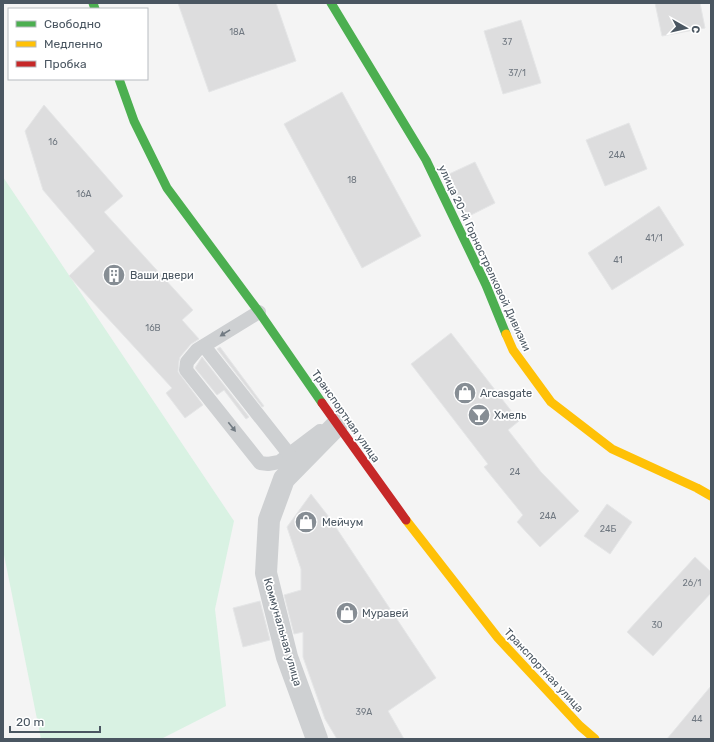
<svg xmlns="http://www.w3.org/2000/svg" width="714" height="742" font-family="Rubik,sans-serif">
  <style>
    .green { fill: #d9f2e3 }
    .building { fill: #ddddde; stroke: #e5e6e7 }
    .lines { fill: none; stroke-linecap: round; stroke-linejoin: round }
    .lane { stroke: #ced0d2; stroke-width: 14 }
    .street { stroke: #ced0d2; stroke-width: 22 }
    .fast { stroke: #4caf50; stroke-width: 9 }
    .slow { stroke: #ffc107; stroke-width: 9 }
    .jam { stroke: #c62828; stroke-width: 9 }
    .oneway { fill: #727b83 }
    .labels { text-anchor: middle; stroke-width: 3.5; stroke-linejoin: round; paint-order: stroke }
    .number-label { font-size: 9px; fill: #707881 }
    .street-label { font-size: 11px; fill: #4a5661; stroke: #fff }
    .poi-label { font-size: 11px; fill: #4a5661; stroke: #fff; text-anchor: start }
  </style>
  <rect width="100%" height="100%" fill="#f4f4f4"/>
  <!-- green -->
  <path class="green" d="M 3,177 L 234,521 L 215,609 L 226,706 L 161,739 L 41,739 L 3,550 Z"/>
  <!-- building -->
  <g class="building">
    <path d="M 178,3 L 276,3 L 296,61 L 209,92 Z"/>
    <path d="M 655,3 L 700,3 L 705,28 L 662,36 Z"/>
    <path d="M 521,20 L 541,83 L 503,94 L 484,31 Z"/>
    <path d="M 342,92 L 421,236 L 362,268 L 284,124 Z"/>
    <path d="M 44,105 L 123,196 L 104,212 L 193,310 L 182,320 L 199,339 L 191,344 L 180,357 L 179,361 L 178,372 L 203,405 L 185,418 L 166,393 L 172,388 L 69,276 L 95,251 L 43,190 L 25,131 Z"/>
    <path d="M 629,123 L 647,169 L 605,186 L 586,140 Z"/>
    <path d="M 475,162 L 495,203 L 467,217 L 447,175 Z"/>
    <path d="M 659,206 L 684,245 L 612,290 L 588,253 Z"/>
    <path d="M 451,333 L 519,421 L 508,430 L 541,472 L 579,511 L 540,547 L 517,522 L 523,515 L 484,467 L 488,464 L 411,364 Z"/>
    <path d="M 220,347 L 264,406 L 262,407 L 217,349 Z"/>
    <path d="M 202,357 L 249,417 L 246,419 L 224,390 L 217,395 L 195,368 Z"/>
    <path d="M 311,494 L 329,517 L 436,678 L 388,711 L 404,739 L 337,739 L 325,719 L 303,657 L 303,632 L 294,634 L 284,595 L 301,590 L 301,569 L 287,527 Z"/>
    <path d="M 607,504 L 632,522 L 610,554 L 584,536 Z"/>
    <path d="M 695,557 L 711,572 L 711,593 L 653,656 L 627,632 Z"/>
    <path d="M 260,601 L 270,640 L 243,647 L 233,608 Z"/>
    <path d="M 711,686 L 711,739 L 667,739 Z"/>
  </g>
  <g class="lines">
    <!-- lane -->
    <g class="lane">
      <path d="M 259,312 L 197,350 L 187,362 L 186,370 L 260,463 L 268,464 L 279,462 L 320,431"/>
      <path d="M 204,346 L 289,454"/>
    </g>
    <!-- street -->
    <path class="street" d="M 317,739 L 287,657 L 266,573 L 269,520 L 284,479 L 337,425"/>
    <!-- fast -->
    <g class="fast">
      <path d="M 93,3 L 95,9"/>
      <path d="M 331,3 L 426,160 L 486,285 L 506,334"/>
      <path d="M 119,79 L 134,121 L 167,188 L 259,312 L 322,403"/>
    </g>
    <!-- slow -->
    <g class="slow">
      <path d="M 506,334 L 513,350 L 551,402 L 612,449 L 697,488 L 711,496"/>
      <path d="M 406,520 L 498,638 L 580,726 L 595,739"/>
    </g>
    <!-- jam -->
    <path class="jam" d="M 322,403 L 406,520"/>
  </g>
  <!-- one-way arrows -->
  <defs><path id="oneway-solid" d="M-6-.8H1V-3.2L6.5 0L1 3.2V.8H-6Z"/></defs>
  <g class="oneway">
    <use href="#oneway-solid" transform="translate(225 333) rotate(148)"/>
    <use href="#oneway-solid" transform="translate(232 427) rotate(52)"/>
  </g>
  <!-- icons -->
  <defs>
    <g id="building-disc" transform="scale(1.15)"><circle r="9.5" fill="#868d94" stroke="#fff"/><path d="M-4-6H4V6H1V3H-1V6H-4ZM-2.5-4.3h1.7v1.8h-1.7ZM.8-4.3h1.7v1.8H.8ZM-2.5-1h1.7V.8h-1.7ZM.8-1h1.7V.8H.8Z" fill="#fff"/></g>
    <g id="shop-disc" transform="scale(1.15)"><circle r="9.5" fill="#868d94" stroke="#fff"/><path d="M-5-2.5h2.3a2.7 3.5 0 0 1 5.4 0H5L5.5 6h-11ZM-1.5-2.5h3a1.5 2.3 0 0 0-3 0Z" fill="#fff"/></g>
    <g id="bar-disc" transform="scale(1.15)"><circle r="9.5" fill="#868d94" stroke="#fff"/><path d="M-6-5H6L.8 .8V4.5H3.5V6h-7V4.5H-.8V.8Z" fill="#fff"/></g>
  </defs>
  <g fill-rule="evenodd">
    <use href="#building-disc" x="114" y="275"/>
    <use href="#shop-disc" x="465" y="393"/>
    <use href="#bar-disc" x="479" y="415"/>
    <use href="#shop-disc" x="306" y="522"/>
    <use href="#shop-disc" x="347" y="613"/>
  </g>
  <g class="labels">
    <!-- number labels -->
    <g class="number-label">
      <text x="237" y="35">18А</text>
      <text x="507" y="45">37</text>
      <text x="517" y="76">37/1</text>
      <text x="53" y="145">16</text>
      <text x="617" y="158">24А</text>
      <text x="352" y="183">18</text>
      <text x="84" y="197">16А</text>
      <text x="654" y="241">41/1</text>
      <text x="618" y="263">41</text>
      <text x="153" y="331">16В</text>
      <text x="515" y="475">24</text>
      <text x="548" y="519">24А</text>
      <text x="608" y="532">24Б</text>
      <text x="692" y="586">26/1</text>
      <text x="657" y="628">30</text>
      <text x="364" y="715">39А</text>
      <text x="697" y="722">44</text>
    </g>
    <!-- street labels -->
    <g class="street-label">
      <text transform="translate(485 258) rotate(65)" y="4">улица 20-й Горнострелковой Дивизии</text>
      <text transform="translate(346 416) rotate(55)" y="4">Транспортная улица</text>
      <text transform="translate(283 632) rotate(74)" y="4">Коммунальная улица</text>
      <text transform="translate(544 670) rotate(47)" y="4">Транспортная улица</text>
    </g>
    <!-- poi labels -->
    <g class="poi-label">
      <text x="130" y="279">Ваши двери</text>
      <text x="480" y="397">Arcasgate</text>
      <text x="494" y="419">Хмель</text>
      <text x="322" y="526">Мейчум</text>
      <text x="362" y="617">Муравей</text>
    </g>
  </g>
  <!-- border -->
  <rect width="714" height="742" fill="none" stroke="#4a5661" stroke-width="8"/>
  <!-- legend -->
  <rect x="8" y="8" width="140" height="72" fill="#ffffff" stroke="#b7bbc0"/>
  <rect x="16" y="21" width="20" height="6" fill="#4caf50" stroke="#b7bbc0"/>
  <text x="44" y="28" font-size="12" fill="#4a5661">Свободно</text>
  <rect x="16" y="41" width="20" height="6" fill="#ffc107" stroke="#b7bbc0"/>
  <text x="44" y="48" font-size="12" fill="#4a5661">Медленно</text>
  <rect x="16" y="61" width="20" height="6" fill="#c62828" stroke="#b7bbc0"/>
  <text x="44" y="68" font-size="12" fill="#4a5661">Пробка</text>
  <!-- north arrow -->
  <g transform="translate(686 28) rotate(98)" stroke="#ffffff" stroke-width="3" paint-order="stroke">
  <path d="M0-3L7 15L0 10L-7 15Z" fill="#4a5661"/>
  <text y="-6" font-size="11" font-weight="bold" text-anchor="middle" fill="#4a5661">С</text>
  </g>
  <!-- scale -->
  <path d="M10 726v6h90v-6" fill="none" stroke="#4a5661" stroke-width="2"/>
  <text x="16" y="726" font-size="12" fill="#4a5661" stroke="#ffffff" stroke-width="3" paint-order="stroke">20 m</text>
</svg>
